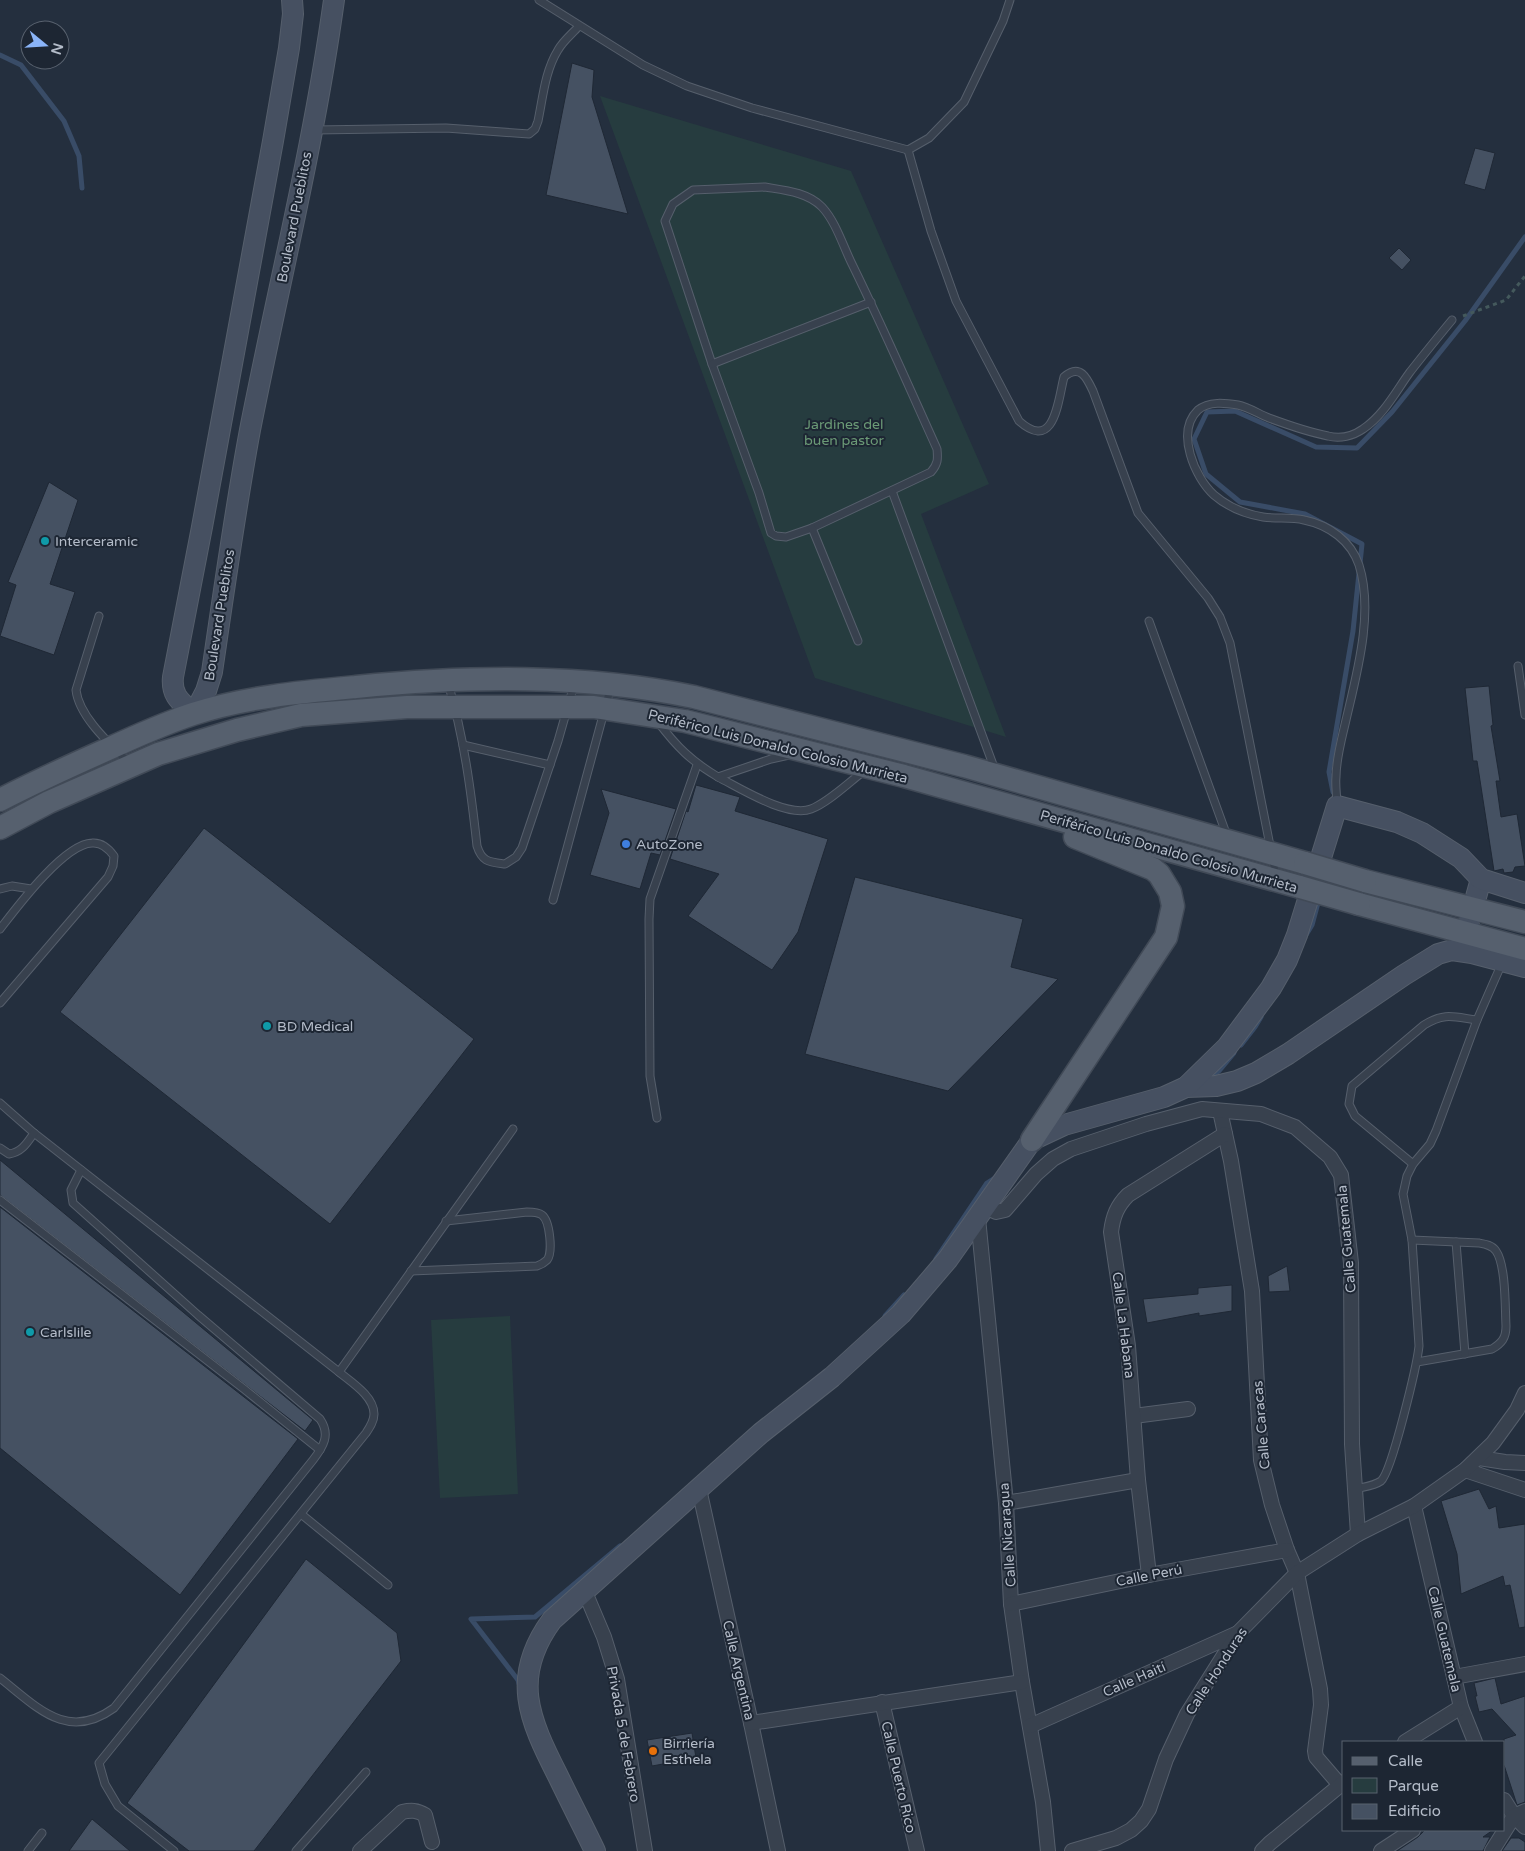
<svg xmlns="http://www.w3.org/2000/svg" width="1525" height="1851" font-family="'Varela Round',sans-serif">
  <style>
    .green { fill: #263c3f }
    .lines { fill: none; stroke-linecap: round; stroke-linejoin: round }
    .stream { stroke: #394c67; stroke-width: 5 }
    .building { fill: #455162; stroke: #1f2835 }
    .lane-casing { stroke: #565f6c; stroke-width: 9 }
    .street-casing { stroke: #565f6c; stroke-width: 16 }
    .secondary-casing { stroke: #565f6c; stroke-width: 22 }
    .primary-casing { stroke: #414a57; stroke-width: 25 }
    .path { stroke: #44595c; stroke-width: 3; stroke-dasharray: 4 4; stroke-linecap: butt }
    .lane { stroke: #38414e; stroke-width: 7 }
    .street { stroke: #38414e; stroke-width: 14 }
    .secondary { stroke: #465061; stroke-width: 20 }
    .primary { stroke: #56606e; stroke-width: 22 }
    .primary-bridge-casing { stroke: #414a57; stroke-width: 25; stroke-linecap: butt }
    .primary-bridge { stroke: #56606e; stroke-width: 22 }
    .culture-dot { fill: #0f9aa8; stroke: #1d2633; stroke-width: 2 }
    .shop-dot { fill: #3f7fe0; stroke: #1d2633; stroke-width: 2 }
    .food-dot { fill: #e8710a; stroke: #1d2633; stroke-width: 2 }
    .labels { text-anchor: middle; stroke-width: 4; stroke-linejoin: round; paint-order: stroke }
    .street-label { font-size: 14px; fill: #b4bcc9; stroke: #1d2633 }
    .park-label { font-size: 14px; fill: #6b9a76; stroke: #1d2633 }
    .poi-label { font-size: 14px; fill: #b4bcc9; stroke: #1d2633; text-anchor: start }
  </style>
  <rect width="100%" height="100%" fill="#242f3e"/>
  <!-- green -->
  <g class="green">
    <path d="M 600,96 L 851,171 L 989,484 L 921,514 L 1006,737 L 815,678 Z"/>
    <path d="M 510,1316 L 518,1494 L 440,1498 L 431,1320 Z"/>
  </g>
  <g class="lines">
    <!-- stream -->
    <g class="stream">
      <path d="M 0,55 L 21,65 L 64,121 L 79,156 L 82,188"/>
      <path d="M 1333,792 L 1329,772 L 1353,631 L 1362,544 L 1305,514 L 1240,502 L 1206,474 L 1194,439 L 1207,412 L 1235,411 L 1316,447 L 1357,448 L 1392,412 L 1465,321 L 1525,237"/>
      <path d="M 1306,935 L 1312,925 L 1319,899"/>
      <path d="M 1241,1045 L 1255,1027 L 1261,1017"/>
      <path d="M 1210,1076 L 1219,1071 L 1234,1053"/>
      <path d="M 936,1259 L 987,1183 L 998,1176"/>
      <path d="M 885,1316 L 904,1295"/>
      <path d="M 519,1684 L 518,1680 L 471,1619 L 535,1617 L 620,1546"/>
    </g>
  </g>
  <!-- building -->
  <g class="building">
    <path d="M 572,63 L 594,70 L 592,97 L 628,214 L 546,195 Z"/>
    <path d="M 1475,148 L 1495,153 L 1485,190 L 1464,184 Z"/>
    <path d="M 1399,248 L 1411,260 L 1402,270 L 1389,258 Z"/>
    <path d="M 49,482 L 78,500 L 50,584 L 75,592 L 54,655 L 0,636 L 16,585 L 8,582 Z"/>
    <path d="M 1489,686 L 1493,725 L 1491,726 L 1500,781 L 1496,781 L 1501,817 L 1517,814 L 1525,866 L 1515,867 L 1513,872 L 1504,873 L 1503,869 L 1494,871 L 1477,761 L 1473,761 L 1465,688 Z"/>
    <path d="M 696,785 L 740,797 L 735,811 L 828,839 L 798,932 L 772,970 L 688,916 L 719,874 L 670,859 L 686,811 L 688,812 Z"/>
    <path d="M 601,789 L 676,809 L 660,855 L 651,853 L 640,889 L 590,875 L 609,813 Z"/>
    <path d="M 204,828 L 474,1039 L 330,1224 L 60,1012 Z"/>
    <path d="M 855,877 L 1023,919 L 1011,967 L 1058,979 L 948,1091 L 805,1054 Z"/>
    <path d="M 0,1160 L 313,1420 L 305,1431 L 0,1195 Z"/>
    <path d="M 0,1207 L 298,1439 L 180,1595 L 0,1448 Z"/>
    <path d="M 1287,1266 L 1290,1291 L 1269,1292 L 1268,1276 Z"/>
    <path d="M 1232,1285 L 1232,1311 L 1199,1316 L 1199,1313 L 1147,1323 L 1143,1299 L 1198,1294 L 1198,1288 Z"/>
    <path d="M 1479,1489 L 1489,1509 L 1496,1506 L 1499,1528 L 1525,1524 L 1525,1627 L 1519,1628 L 1510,1585 L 1505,1586 L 1503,1576 L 1461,1594 L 1457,1554 L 1441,1501 Z"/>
    <path d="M 306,1559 L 397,1633 L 401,1661 L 254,1851 L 189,1851 L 127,1803 Z"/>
    <path d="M 1495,1678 L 1501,1704 L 1525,1696 L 1525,1802 L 1517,1805 L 1504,1765 L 1504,1739 L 1516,1735 L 1492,1709 L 1479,1712 L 1475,1696 L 1477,1696 L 1474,1683 Z"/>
    <path d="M 692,1733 L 696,1758 L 652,1766 L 647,1740 Z"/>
    <path d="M 92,1819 L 130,1851 L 69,1851 Z"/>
    <path d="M 1425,1830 L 1493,1830 L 1483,1837 L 1490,1837 L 1483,1851 L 1397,1851 L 1418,1837 Z"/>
    <path d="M 1511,1838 L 1519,1838 L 1525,1842 L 1525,1851 L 1502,1851 Z"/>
  </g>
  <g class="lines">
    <!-- lane casing -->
    <g class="lane-casing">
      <g id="lane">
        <path d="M 539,0 L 643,65 L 687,86 L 752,108 L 908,150 L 929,138 L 964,102 L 1003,21 L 1010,0"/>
        <path d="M 315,130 L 446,128 L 529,134 L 535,129 L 538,121 C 543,97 545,71 558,50 C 563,41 572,34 579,26"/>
        <path d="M 908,150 L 931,231 L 956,301 L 1019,421 C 1055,453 1058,400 1064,377 C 1080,363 1087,378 1093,391 L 1138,513 L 1208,598 L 1220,617 L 1230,643 L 1276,876"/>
        <path d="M 765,187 C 783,190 808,192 822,207 C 836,222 843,246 852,264 C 882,325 909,387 937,449 C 938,459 938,464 931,472 L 812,528 L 786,537 L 776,536 L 771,533 L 759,493 L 712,364 L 665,221 L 673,204 L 693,190 Z"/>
        <path d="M 712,364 L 871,302"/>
        <path d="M 892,491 L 995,770"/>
        <path d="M 812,528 L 858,641"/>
        <path d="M 99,616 L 76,690 C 79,717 111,745 130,764"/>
        <path d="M 1149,621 L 1227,836"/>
        <path d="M 1518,666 L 1525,715"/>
        <path d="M 448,683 C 464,737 471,791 477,846 C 482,862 489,862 505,864 L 516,857 L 522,848 L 558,741 L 574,685"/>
        <path d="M 658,722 C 677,747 691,761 718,777 L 771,759 L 789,755"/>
        <path d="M 463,745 L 550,765"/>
        <path d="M 718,777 C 740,788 787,818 811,809 C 829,802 849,782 864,771"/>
        <path d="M 1337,806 C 1337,796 1335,786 1336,777 C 1336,758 1342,738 1346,720 C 1357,673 1374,612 1359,565 C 1351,541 1329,525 1304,520 C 1291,517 1276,519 1263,517 C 1245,514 1228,507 1214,495 C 1195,478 1175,432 1198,410 C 1209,401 1225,403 1238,405 C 1248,407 1259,414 1269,418 C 1288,425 1308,432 1328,436 C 1340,439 1353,436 1363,429 C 1384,415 1396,391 1410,372 C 1424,354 1438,337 1452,320"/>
        <path d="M 0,889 L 12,886 L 31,889"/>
        <path d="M 553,900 L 611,686"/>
        <path d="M 0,929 C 17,907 64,844 92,843 C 102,842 109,849 114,856 L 113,866 L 108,877 L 0,1003"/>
        <path d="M 0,1103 L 34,1133 L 339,1372 C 351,1382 374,1396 374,1414 C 374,1421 370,1427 366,1433 L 99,1763 L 105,1784 L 118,1806 L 174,1851"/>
        <path d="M 657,1118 L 650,1076 L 649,919 L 650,899 L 697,765"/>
        <path d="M 0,1148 L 9,1154 C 22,1152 27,1143 34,1133"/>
        <path d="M 1413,1164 L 1355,1116 L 1349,1104 L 1352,1086 L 1424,1025 C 1445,1012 1454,1017 1477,1020"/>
        <path d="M 0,1200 L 244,1389 L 320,1450"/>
        <path d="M 1412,1240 L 1479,1243 C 1485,1244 1492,1245 1496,1251 C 1506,1265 1505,1308 1506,1326 C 1506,1338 1502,1343 1492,1349 L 1417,1362"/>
        <path d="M 1456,1242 L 1465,1354"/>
        <path d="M 411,1271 L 537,1266 C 540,1265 544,1263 547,1260 C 553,1253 550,1221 542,1215 C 538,1212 532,1212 527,1212 L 446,1221"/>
        <path d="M 339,1372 L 513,1129"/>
        <path d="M 1355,1489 C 1363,1487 1374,1486 1381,1481 C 1392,1471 1417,1365 1419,1346 L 1412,1240 L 1403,1194 L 1407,1176 L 1413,1164 L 1430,1144 L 1436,1131 L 1477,1020 L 1502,963"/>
        <path d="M 301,1514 L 388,1585"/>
        <path d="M 0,1678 C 37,1707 67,1742 114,1708 L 313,1460 C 323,1447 331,1435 320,1419 L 198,1315 L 73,1203 L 71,1190 L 81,1170"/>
        <path d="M 28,1851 L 42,1833"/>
        <path d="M 296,1851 L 366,1772"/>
      </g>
    </g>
    <!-- street casing -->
    <g class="street-casing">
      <g id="street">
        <path d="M 1220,1111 L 1231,1161 L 1252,1291 L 1261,1460 L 1272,1505 L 1287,1550 L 1297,1573 L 1320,1689 L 1321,1705 L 1315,1751 L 1316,1757 L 1340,1785"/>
        <path d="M 985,1207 L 996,1212 L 1005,1210 L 1036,1174 L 1053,1159 L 1071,1149 L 1146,1124 L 1202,1109 L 1261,1114 L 1295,1127 L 1330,1157 L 1341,1175 L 1351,1263 L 1352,1444 L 1358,1534"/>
        <path d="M 978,1218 L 1006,1503 L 1011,1604 L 1022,1682 L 1043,1802 L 1048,1851"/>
        <path d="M 1134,1416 L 1188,1409"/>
        <path d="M 1479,1458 L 1505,1462 L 1525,1463"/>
        <path d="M 1465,1470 L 1525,1490"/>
        <path d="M 699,1489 L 751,1723 L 778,1851"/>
        <path d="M 1006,1503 L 1138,1480"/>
        <path d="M 1414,1506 L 1461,1707 L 1475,1742"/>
        <path d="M 1149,1575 L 1138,1480 L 1128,1346 L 1111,1232 C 1113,1216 1117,1206 1128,1195 L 1225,1134"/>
        <path d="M 585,1592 L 604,1637 L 617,1679 L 645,1851"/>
        <path d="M 1011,1604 L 1149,1575 L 1287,1550"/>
        <path d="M 1454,1677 L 1525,1664"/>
        <path d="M 882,1702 L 917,1851"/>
        <path d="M 751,1723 L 1022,1682"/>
        <path d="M 1030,1726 L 1238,1633"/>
        <path d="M 1405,1742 L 1461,1707"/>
        <path d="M 1504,1800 L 1514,1816 L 1525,1827"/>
        <path d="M 360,1851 L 402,1812 C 411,1810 417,1810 425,1815 L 432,1842"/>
        <path d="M 1072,1851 L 1116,1838 L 1131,1830 L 1141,1821 L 1149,1809 L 1166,1759 L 1187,1714 L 1238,1633 L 1297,1573 L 1358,1534 L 1414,1506 L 1465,1470 L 1493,1443 L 1517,1410 L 1525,1393"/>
        <path d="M 1262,1851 L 1270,1843 L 1344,1782"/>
        <path d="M 1381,1851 L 1413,1830"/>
        <path d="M 1492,1851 L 1514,1816 L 1525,1811"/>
      </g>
    </g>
    <!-- secondary casing -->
    <g class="secondary-casing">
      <g id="secondary">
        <path d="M 292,0 L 293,14 L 289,48 L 273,141 L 202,527 L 173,677 C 171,696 181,702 194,714 L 206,691 L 212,672 C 224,591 235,510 250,430 C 278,287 314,145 334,0"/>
        <path d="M 1466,933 L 1481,879"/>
        <path d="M 1186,1087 L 1216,1086 L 1237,1081 L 1256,1073 L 1288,1054 L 1404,975 L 1438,954 L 1452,950 L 1472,953 L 1525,967"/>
        <path d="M 595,1851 C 583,1826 570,1801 558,1776 C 529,1719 510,1677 552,1620 L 761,1433 L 832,1377 L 901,1314 L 948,1259 L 1032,1140 L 1064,1125 L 1164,1097 L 1186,1087 L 1227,1047 L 1271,988 L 1287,960 L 1297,935 L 1337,806 L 1397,822 L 1422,833 L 1461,858 L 1481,879 L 1525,893"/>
      </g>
    </g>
    <!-- primary casing -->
    <g class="primary-casing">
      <g id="primary">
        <path d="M 0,800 C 35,782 70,766 106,750 C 134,737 163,724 193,714 C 245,697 302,692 356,687 C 468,676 583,674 694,697 L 964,766 L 1305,863"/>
        <path d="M 0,828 L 49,802 L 158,754 L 237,730 L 301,715 L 407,707 L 594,707 L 685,721 L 904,776 L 1300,887"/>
        <path d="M 1365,881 L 1525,922"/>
        <path d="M 1359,904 L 1525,949"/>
        <path d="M 1032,1140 L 1166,937 L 1173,906 L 1170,892 L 1159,874 L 1153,869 L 1075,837"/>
      </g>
    </g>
    <!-- path -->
    <path class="path" d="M 1463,316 L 1506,300 L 1525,276"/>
    <!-- lane -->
    <use href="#lane" class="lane"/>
    <!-- street -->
    <use href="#street" class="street"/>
    <!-- secondary -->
    <use href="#secondary" class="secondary"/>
    <!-- primary -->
    <use href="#primary" class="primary"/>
    <!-- primary-bridge casing -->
    <g class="primary-bridge-casing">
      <g id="primary-bridge">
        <path d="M 1305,863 L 1365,881"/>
        <path d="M 1300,887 L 1359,904"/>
      </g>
    </g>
    <!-- primary-bridge -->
    <use href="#primary-bridge" class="primary-bridge"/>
  </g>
  <!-- markers -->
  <g class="culture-dot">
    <circle cx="45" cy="541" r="5"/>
    <circle cx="267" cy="1026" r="5"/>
    <circle cx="30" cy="1332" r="5"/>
  </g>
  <circle class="shop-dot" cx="626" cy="844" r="5"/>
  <circle class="food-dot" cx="653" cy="1751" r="5"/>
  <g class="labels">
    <!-- street labels -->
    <g class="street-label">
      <text transform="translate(294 217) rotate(-79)" y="5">Boulevard Pueblitos</text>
      <text transform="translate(219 615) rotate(-81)" y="5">Boulevard Pueblitos</text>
      <text transform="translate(778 746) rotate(14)" y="5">Periférico Luis Donaldo Colosio Murrieta</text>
      <text transform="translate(1169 851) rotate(16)" y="5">Periférico Luis Donaldo Colosio Murrieta</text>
      <text transform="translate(1346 1239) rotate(-95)" y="5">Calle Guatemala</text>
      <text transform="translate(1124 1325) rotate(83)" y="5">Calle La Habana</text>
      <text transform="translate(1261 1425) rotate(-95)" y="5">Calle Caracas</text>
      <text transform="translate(1007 1535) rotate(-94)" y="5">Calle Nicaragua</text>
      <text transform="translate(1149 1575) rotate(-11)" y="5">Calle Perú</text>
      <text transform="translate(1445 1639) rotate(77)" y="5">Calle Guatemala</text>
      <text transform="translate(739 1670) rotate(77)" y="5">Calle Argentina</text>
      <text transform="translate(1216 1671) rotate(-57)" y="5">Calle Honduras</text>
      <text transform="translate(1134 1679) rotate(-24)" y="5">Calle Haití</text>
      <text transform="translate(624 1734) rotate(80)" y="5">Privada 5 de Febrero</text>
      <text transform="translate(899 1777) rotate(77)" y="5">Calle Puerto Rico</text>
    </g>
    <!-- park labels -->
    <g class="park-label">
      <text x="844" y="429">Jardines del<tspan x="844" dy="16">buen pastor</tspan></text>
    </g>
    <!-- poi labels -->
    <g class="poi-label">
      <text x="55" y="546">Interceramic</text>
      <text x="636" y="849">AutoZone</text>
      <text x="277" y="1031">BD Medical</text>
      <text x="40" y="1337">Carlslile</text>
      <text x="663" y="1748">Birriería<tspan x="663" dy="16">Esthela</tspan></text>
    </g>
  </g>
  <!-- legend -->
  <rect x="1342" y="1741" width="162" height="90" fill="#1d2633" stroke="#59626f"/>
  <rect x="1352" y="1757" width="25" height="8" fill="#56606e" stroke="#59626f"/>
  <text x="1388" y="1766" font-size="15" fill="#b4bcc9">Calle</text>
  <rect x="1352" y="1778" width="25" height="15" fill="#263c3f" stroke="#59626f"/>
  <text x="1388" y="1791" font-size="15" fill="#b4bcc9">Parque</text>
  <rect x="1352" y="1804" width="25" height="15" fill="#455162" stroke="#59626f"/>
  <text x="1388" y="1816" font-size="15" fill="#b4bcc9">Edificio</text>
  <!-- north arrow -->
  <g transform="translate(45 45) rotate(108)"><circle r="24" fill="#1d2633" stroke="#59626f"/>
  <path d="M0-4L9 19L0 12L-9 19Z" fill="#8ab4f8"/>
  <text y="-8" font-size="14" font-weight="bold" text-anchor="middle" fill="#b4bcc9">N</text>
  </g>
</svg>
